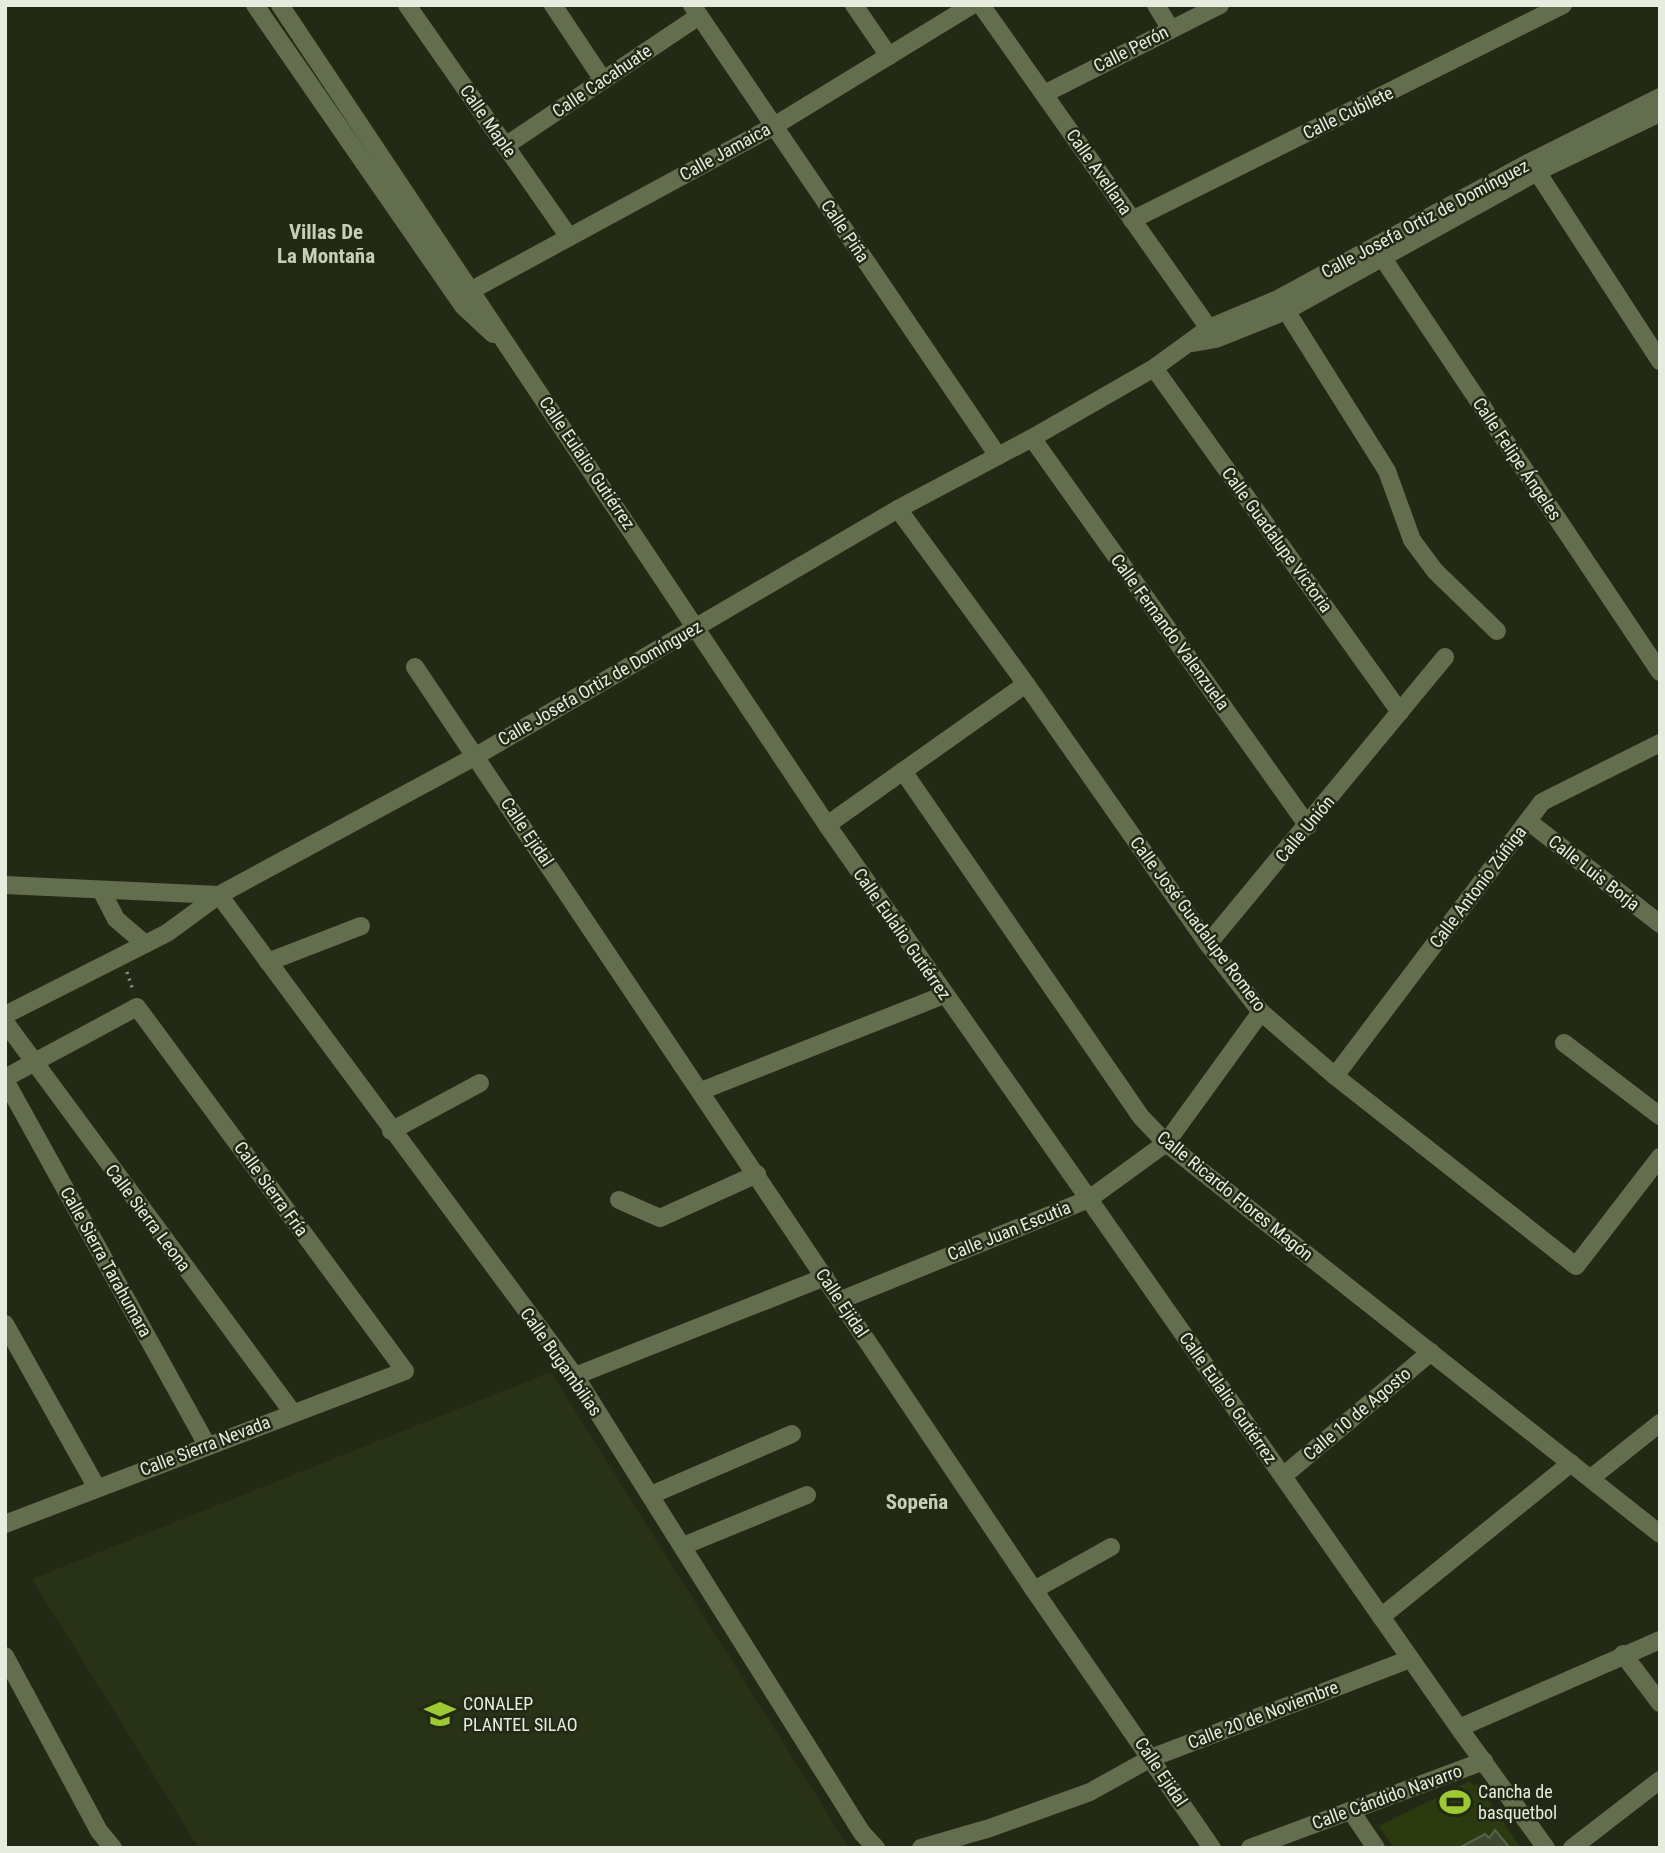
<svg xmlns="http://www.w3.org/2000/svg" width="1665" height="1853" font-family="'Roboto Condensed',sans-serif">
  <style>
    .built { fill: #283216 }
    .green { fill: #2c3a10 }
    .building { fill: #3e4730; stroke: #586149; stroke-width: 2 }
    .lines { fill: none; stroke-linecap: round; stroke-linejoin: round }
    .path { stroke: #8d9483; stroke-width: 3.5; stroke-dasharray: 2 5; stroke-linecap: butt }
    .minor { stroke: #626e4d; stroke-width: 18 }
    .labels { text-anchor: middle; stroke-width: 5; stroke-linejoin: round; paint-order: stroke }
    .street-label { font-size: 18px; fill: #e6ecde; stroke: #222a15 }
    .poi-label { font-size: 18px; fill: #e6ecde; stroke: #222a15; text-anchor: start }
    .quarter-label { font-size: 21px; font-weight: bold; fill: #c6d0b5; stroke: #222a15 }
  </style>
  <rect width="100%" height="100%" fill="#222a15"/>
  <!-- built -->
  <path class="built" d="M 551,1372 L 849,1848 L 199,1848 L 32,1579 Z"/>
  <!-- green -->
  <path class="green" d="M 1470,1781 L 1473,1786 L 1477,1784 L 1521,1848 L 1394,1848 L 1379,1826 Z"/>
  <!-- building -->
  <path class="building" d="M 1495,1830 L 1509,1847 L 1461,1847 L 1485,1834 L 1489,1838 Z"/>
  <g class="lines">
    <!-- path -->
    <path class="path" d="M 127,972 L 133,991"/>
    <!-- minor -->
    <g class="minor">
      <path d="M 255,5 L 463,306 L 493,334"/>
      <path d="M 280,5 L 827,825 L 1459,1728 L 1546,1848"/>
      <path d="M 407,5 L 569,237"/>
      <path d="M 553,5 L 603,80"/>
      <path d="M 692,5 L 998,456"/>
      <path d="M 854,5 L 889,56"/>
      <path d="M 981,5 L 1215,337"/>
      <path d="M 1156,5 L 1170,28"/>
      <path d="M 1044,94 L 1220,5"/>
      <path d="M 505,146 L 699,16"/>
      <path d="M 1532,164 L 1660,361"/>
      <path d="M 1132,220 L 1563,5"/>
      <path d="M 1378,251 L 1660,672"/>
      <path d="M 472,290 L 774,126 L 972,5"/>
      <path d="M 1280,301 L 1387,471 L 1412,540 L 1435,571 L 1497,631"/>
      <path d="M 1193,343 L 1216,339 L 1286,311 L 1537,172 L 1660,113"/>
      <path d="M 1154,368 L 1400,712"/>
      <path d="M 1032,438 L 1308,826"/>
      <path d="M 898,509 L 1026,684 L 1208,944 L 1261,1012 L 1335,1076 L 1576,1266 L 1660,1157"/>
      <path d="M 415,667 L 1034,1590 L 1212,1848"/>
      <path d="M 903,771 L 1141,1117 L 1166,1143 L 1660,1534"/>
      <path d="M 1528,821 L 1660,924"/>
      <path d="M 827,825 L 1026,684"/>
      <path d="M 5,885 L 219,895"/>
      <path d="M 101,890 L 116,919 L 145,944"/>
      <path d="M 219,895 L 575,1376 L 862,1833 L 876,1848"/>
      <path d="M 1208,944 L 1445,657"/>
      <path d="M 268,962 L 361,926"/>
      <path d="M 5,1015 L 167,933 L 219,895 L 476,756 L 898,509 L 1032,438 L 1154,368 L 1209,328 L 1278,299 L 1530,162 L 1660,97"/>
      <path d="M 5,1022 L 293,1413"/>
      <path d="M 1564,1043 L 1660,1116"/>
      <path d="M 1335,1076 L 1542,802 L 1660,743"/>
      <path d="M 5,1078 L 137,1007 L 405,1371 L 5,1524"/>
      <path d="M 5,1080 L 207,1445"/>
      <path d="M 701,1091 L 944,995"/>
      <path d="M 391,1131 L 480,1083"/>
      <path d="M 619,1200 L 660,1218 L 757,1174"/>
      <path d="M 841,1300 L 1089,1199 L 1166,1143 L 1261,1012"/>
      <path d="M 5,1324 L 97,1488"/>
      <path d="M 575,1376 L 825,1277"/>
      <path d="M 1283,1476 L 1431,1352"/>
      <path d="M 1591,1478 L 1660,1423"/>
      <path d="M 651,1495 L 792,1434"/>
      <path d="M 683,1546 L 807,1495"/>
      <path d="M 1034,1590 L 1111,1547"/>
      <path d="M 1381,1617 L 1571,1463"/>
      <path d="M 1623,1654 L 1660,1703"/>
      <path d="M 5,1656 L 99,1831 L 113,1848"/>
      <path d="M 1459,1728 L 1660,1640"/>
      <path d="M 1351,1811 L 1376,1848"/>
      <path d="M 921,1848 L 990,1828 L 1090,1792 L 1151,1758 L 1410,1659"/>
      <path d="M 1250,1848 L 1484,1761"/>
      <path d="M 1572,1848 L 1660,1780"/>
    </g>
  </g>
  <!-- icons -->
  <defs>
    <g id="school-bare" transform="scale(2.415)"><path d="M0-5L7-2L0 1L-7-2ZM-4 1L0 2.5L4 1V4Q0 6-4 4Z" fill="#9dca30" stroke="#222a15" stroke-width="2.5" paint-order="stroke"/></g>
    <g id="stadium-bare" transform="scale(2.415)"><path d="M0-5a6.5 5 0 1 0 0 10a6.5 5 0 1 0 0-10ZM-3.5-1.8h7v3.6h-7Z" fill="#9dca30" stroke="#222a15" stroke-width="2.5" paint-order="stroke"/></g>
  </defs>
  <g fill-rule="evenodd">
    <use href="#school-bare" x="440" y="1714"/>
    <use href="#stadium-bare" x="1455" y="1802"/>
  </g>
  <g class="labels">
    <!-- street labels -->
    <g class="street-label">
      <text transform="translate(1131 49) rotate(-27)" y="6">Calle Perón</text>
      <text transform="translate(602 81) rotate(-34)" y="6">Calle Cacahuate</text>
      <text transform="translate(1348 113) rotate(-26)" y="6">Calle Cubilete</text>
      <text transform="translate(488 121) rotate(55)" y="6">Calle Maple</text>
      <text transform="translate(725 152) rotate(-29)" y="6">Calle Jamaica</text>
      <text transform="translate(1099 172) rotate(55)" y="6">Calle Avellana</text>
      <text transform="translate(1425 219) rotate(-28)" y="6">Calle Josefa Ortiz de Domínguez</text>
      <text transform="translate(845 231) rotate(56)" y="6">Calle Piña</text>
      <text transform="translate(1517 459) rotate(56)" y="6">Calle Felipe Ángeles</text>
      <text transform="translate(587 463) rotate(56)" y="6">Calle Eulalio Gutiérrez</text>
      <text transform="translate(1277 540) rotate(54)" y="6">Calle Guadalupe Victoria</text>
      <text transform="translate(1170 632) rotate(54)" y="6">Calle Fernando Valenzuela</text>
      <text transform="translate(600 683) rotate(-30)" y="6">Calle Josefa Ortiz de Domínguez</text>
      <text transform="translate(1305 829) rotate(-50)" y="6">Calle Unión</text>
      <text transform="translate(527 832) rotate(56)" y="6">Calle Ejidal</text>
      <text transform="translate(1594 873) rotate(38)" y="6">Calle Luis Borja</text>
      <text transform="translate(1478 887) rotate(-53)" y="6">Calle Antonio Zúñiga</text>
      <text transform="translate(1198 924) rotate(53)" y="6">Calle José Guadalupe Romero</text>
      <text transform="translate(902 934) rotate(55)" y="6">Calle Eulalio Gutiérrez</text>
      <text transform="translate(271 1189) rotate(54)" y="6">Calle Sierra Fría</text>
      <text transform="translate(1235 1196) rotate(39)" y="6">Calle Ricardo Flores Magón</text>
      <text transform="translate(148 1218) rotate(53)" y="6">Calle Sierra Leona</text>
      <text transform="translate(1009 1231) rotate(-22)" y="6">Calle Juan Escutia</text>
      <text transform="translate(106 1262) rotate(61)" y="6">Calle Sierra Tarahumara</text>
      <text transform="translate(842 1303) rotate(56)" y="6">Calle Ejidal</text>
      <text transform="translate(561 1362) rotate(55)" y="6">Calle Bugambilias</text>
      <text transform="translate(1228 1398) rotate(55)" y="6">Calle Eulalio Gutiérrez</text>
      <text transform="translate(1357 1414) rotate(-40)" y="6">Calle 10 de Agosto</text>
      <text transform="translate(205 1446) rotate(-21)" y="6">Calle Sierra Nevada</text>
      <text transform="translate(1263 1715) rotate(-21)" y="6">Calle 20 de Noviembre</text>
      <text transform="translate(1161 1772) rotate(56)" y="6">Calle Ejidal</text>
      <text transform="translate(1387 1797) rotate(-20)" y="6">Calle Cándido Navarro</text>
    </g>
    <!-- poi labels -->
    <g class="poi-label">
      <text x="463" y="1710">CONALEP<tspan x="463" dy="21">PLANTEL SILAO</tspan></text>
      <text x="1478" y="1798">Cancha de<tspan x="1478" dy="21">basquetbol</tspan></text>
    </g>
    <!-- quarter labels -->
    <g class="quarter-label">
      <text x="326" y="239">Villas De<tspan x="326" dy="24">La Montaña</tspan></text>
      <text x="917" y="1509">Sopeña</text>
    </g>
  </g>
  <!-- border -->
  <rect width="1665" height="1853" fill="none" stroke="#e6ecde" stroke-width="14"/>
</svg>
